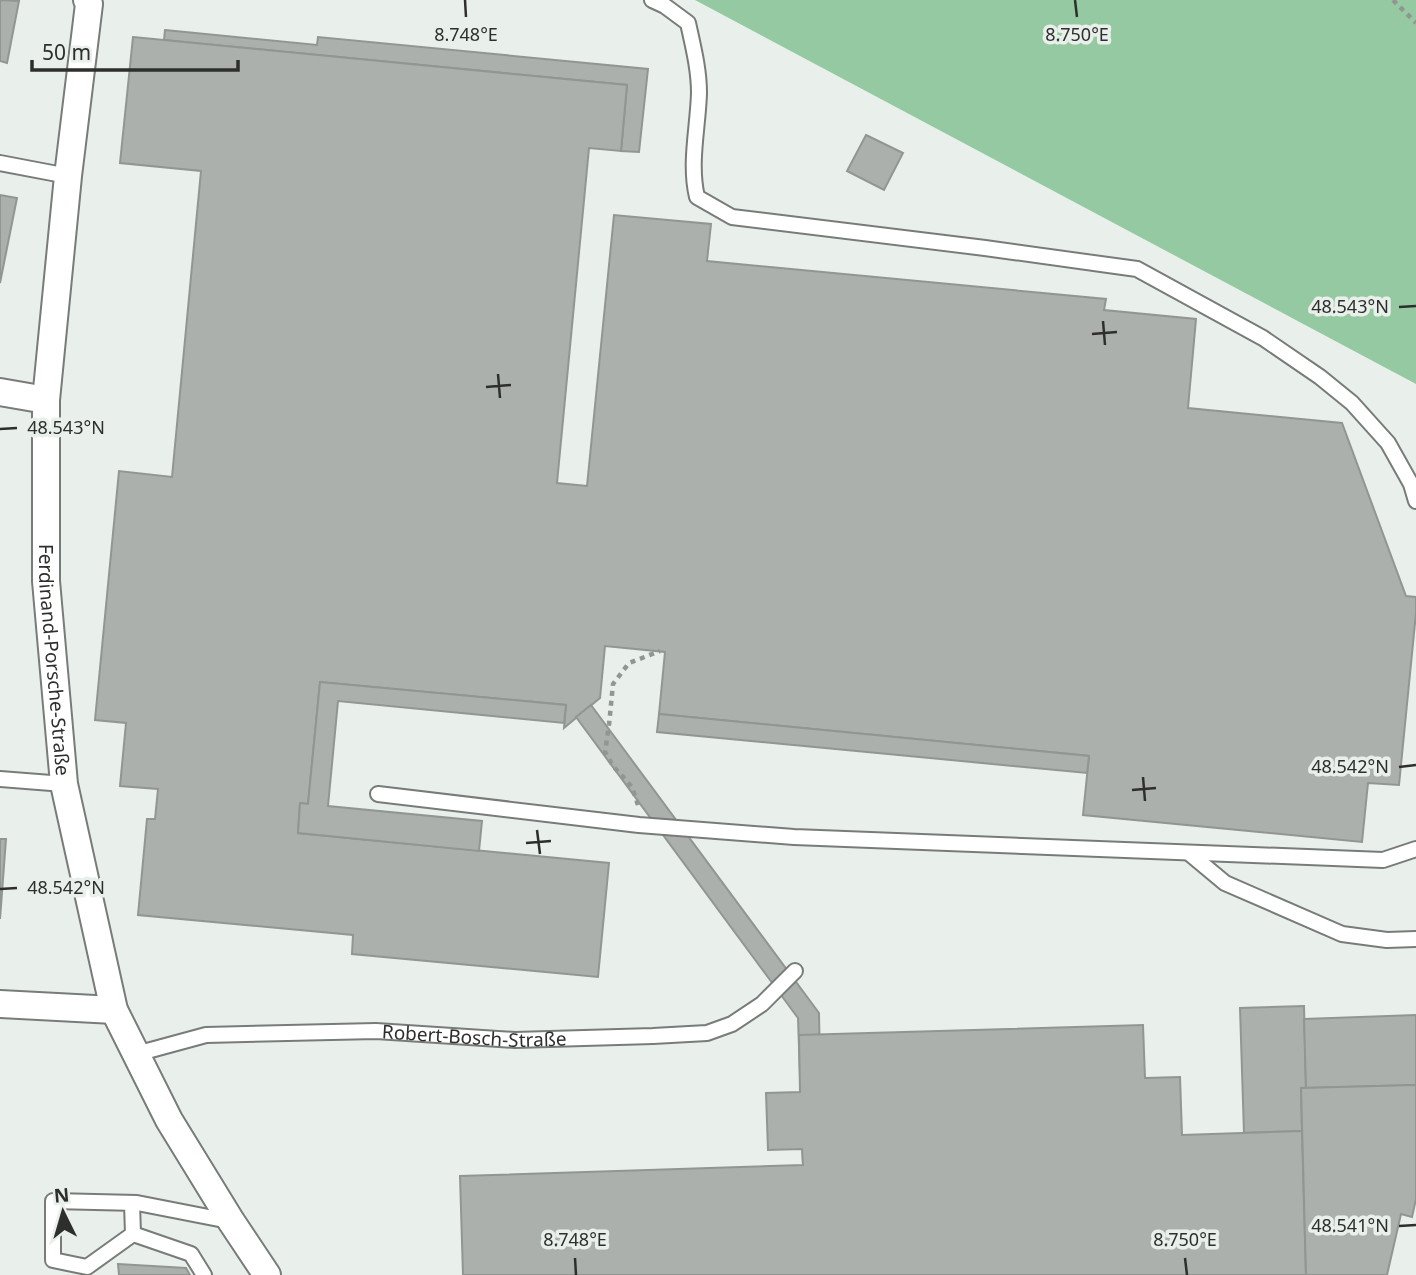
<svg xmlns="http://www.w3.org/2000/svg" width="1416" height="1275" font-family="'Noto Sans',sans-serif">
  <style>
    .forest { fill: #95c9a1 }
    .building { fill: #abb0ac; stroke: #919692; stroke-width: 2 }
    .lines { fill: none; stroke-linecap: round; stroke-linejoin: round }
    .service-casing { stroke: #787c79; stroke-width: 18 }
    .minor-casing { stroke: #787c79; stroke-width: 30 }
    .path { stroke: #929692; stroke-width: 4.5; stroke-dasharray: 5 5; stroke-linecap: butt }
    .service { stroke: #fff; stroke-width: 14 }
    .minor { stroke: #fff; stroke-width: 26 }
    .ticks { fill: none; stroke: #2d2f2d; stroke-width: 2.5 }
    .labels { text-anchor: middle; stroke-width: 7; stroke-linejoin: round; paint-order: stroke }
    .street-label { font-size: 19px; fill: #2d2f2d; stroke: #e9efea }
    .ticks-label { font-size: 18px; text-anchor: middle; fill: #2d2f2d; stroke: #e9efea; stroke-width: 7; stroke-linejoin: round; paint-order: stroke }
  </style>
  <rect width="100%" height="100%" fill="#e9efea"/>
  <!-- forest -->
  <path class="forest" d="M 695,0 L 1416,0 L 1416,384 Z"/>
  <!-- building -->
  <g class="building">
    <path d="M 0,0 L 19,1 L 7,63 L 0,61 Z"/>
    <path d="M 165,30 L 317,45 L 318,37 L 648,69 L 639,152 L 621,151 L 627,85 L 164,40 Z"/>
    <path d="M 133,37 L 627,85 L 621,151 L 589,148 L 557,483 L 587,486 L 614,215 L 711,224 L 707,261 L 1106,299 L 1104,310 L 1196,319 L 1188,408 L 1342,423 L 1406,596 L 1416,597 L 1416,613 L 1399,785 L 1368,783 L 1362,842 L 1083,815 L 1089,756 L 659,714 L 665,652 L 605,646 L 600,698 L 564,728 L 566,705 L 320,682 L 308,804 L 300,803 L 298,833 L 609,863 L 598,977 L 352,954 L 353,935 L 138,915 L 147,819 L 155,819 L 158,789 L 120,786 L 126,723 L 95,720 L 119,471 L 172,477 L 201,171 L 120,163 Z"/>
    <path d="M 866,135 L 903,153 L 884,190 L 847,171 Z"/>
    <path d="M 0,195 L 17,198 L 0,283 Z"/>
    <path d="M 320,682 L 566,705 L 564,723 L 338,701 L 328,806 L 482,821 L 479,851 L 298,833 L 300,803 L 308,804 Z"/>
    <path d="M 591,705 L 819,1013 L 822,1165 L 803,1165 L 798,1018 L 576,717 Z"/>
    <path d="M 659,714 L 1089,756 L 1087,773 L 657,732 Z"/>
    <path d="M 0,839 L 6,839 L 0,919 Z"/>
    <path d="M 1304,1006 L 1306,1088 L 1301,1088 L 1302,1131 L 1244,1133 L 1240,1008 Z"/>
    <path d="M 1416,1015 L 1416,1085 L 1306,1088 L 1304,1019 Z"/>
    <path d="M 1143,1025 L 1145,1078 L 1180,1077 L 1182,1135 L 1302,1131 L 1306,1275 L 463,1275 L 460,1176 L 803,1165 L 802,1149 L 768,1150 L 766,1093 L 800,1092 L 799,1035 Z"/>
    <path d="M 1416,1085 L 1416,1199 L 1412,1217 L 1401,1214 L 1387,1275 L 1306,1275 L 1301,1088 Z"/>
    <path d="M 118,1264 L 186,1268 L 190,1275 L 119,1275 Z"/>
  </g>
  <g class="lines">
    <!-- service casing -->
    <g class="service-casing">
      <g id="service">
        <path d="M 652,0 L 665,6 L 688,23 C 693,46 699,69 699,93 C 698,128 689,163 697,197 L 732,217 L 985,248 L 1137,269 L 1263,338 L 1320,377 L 1352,403 L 1388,443 L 1411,484 L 1416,501"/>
        <path d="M 0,163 L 68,176"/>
        <path d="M 0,779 L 64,784"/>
        <path d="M 378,794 L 639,825 L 794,837 L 1383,860 L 1416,849"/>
        <path d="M 1189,853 L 1225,883 L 1342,934 L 1387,940 L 1416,939"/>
        <path id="s1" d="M 136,1054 L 206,1035 L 376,1031 L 515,1040 L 653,1036 L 707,1033 L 732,1024 L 762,1004 L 795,971"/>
        <path d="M 132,1203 L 133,1234 L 87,1267 L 53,1260 L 53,1201 L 137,1203 L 229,1221"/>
        <path d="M 133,1234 L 191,1254 L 204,1275"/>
      </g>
    </g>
    <!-- minor casing -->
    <g class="minor-casing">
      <g id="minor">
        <path id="s2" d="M 87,0 L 89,4 L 68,176 L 46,400 L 46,581 L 64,784 L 114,1010 L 169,1120 L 231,1221 L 267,1275"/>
        <path d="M 0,392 L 46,400"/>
        <path d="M 0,1004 L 114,1010"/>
      </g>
    </g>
    <!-- path -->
    <g class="path">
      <path d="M 1393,0 L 1416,23"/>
      <path d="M 638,805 L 632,787 L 613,766 L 605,752 L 609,725 L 613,684 L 629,663 L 660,651"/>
    </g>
    <!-- service -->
    <use href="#service" class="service"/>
    <!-- minor -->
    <use href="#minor" class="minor"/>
  </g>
  <!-- ticks -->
  <path class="ticks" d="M 465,0 L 466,17M 1075,0 L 1077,17M 1399,307 L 1416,306M 1103,321 L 1105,345M 1092,334 L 1117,332M 498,374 L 500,398M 486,387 L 511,385M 0,429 L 17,428M 1399,767 L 1416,765M 1143,777 L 1145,801M 1132,790 L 1156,788M 537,830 L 540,854M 526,843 L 551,841M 0,889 L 17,888M 1399,1226 L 1416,1225M 575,1258 L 576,1275M 1185,1258 L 1187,1275"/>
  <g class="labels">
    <!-- street labels -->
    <g class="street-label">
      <text dy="7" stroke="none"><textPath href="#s2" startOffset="663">Ferdinand-Porsche-Straße</textPath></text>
      <text dy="7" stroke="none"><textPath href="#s1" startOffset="341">Robert-Bosch-Straße</textPath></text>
    </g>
  </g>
  <g class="ticks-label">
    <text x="466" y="41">8.748°E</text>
    <text x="1077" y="41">8.750°E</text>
    <text x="1350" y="313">48.543°N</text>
    <text x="66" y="434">48.543°N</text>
    <text x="1350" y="773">48.542°N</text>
    <text x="66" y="894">48.542°N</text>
    <text x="1350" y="1232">48.541°N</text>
    <text x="575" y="1246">8.748°E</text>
    <text x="1185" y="1246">8.750°E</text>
  </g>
  <!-- north arrow -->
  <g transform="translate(63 1212) rotate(355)" stroke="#e9efea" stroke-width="5" paint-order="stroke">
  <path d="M0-5L12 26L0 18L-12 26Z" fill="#2d2f2d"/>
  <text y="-10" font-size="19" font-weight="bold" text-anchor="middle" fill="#2d2f2d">N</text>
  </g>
  <!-- scale -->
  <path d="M32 60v10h206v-10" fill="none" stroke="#2d2f2d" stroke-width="3.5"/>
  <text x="42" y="60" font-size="21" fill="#2d2f2d" stroke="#e9efea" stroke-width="5" paint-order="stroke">50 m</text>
</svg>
